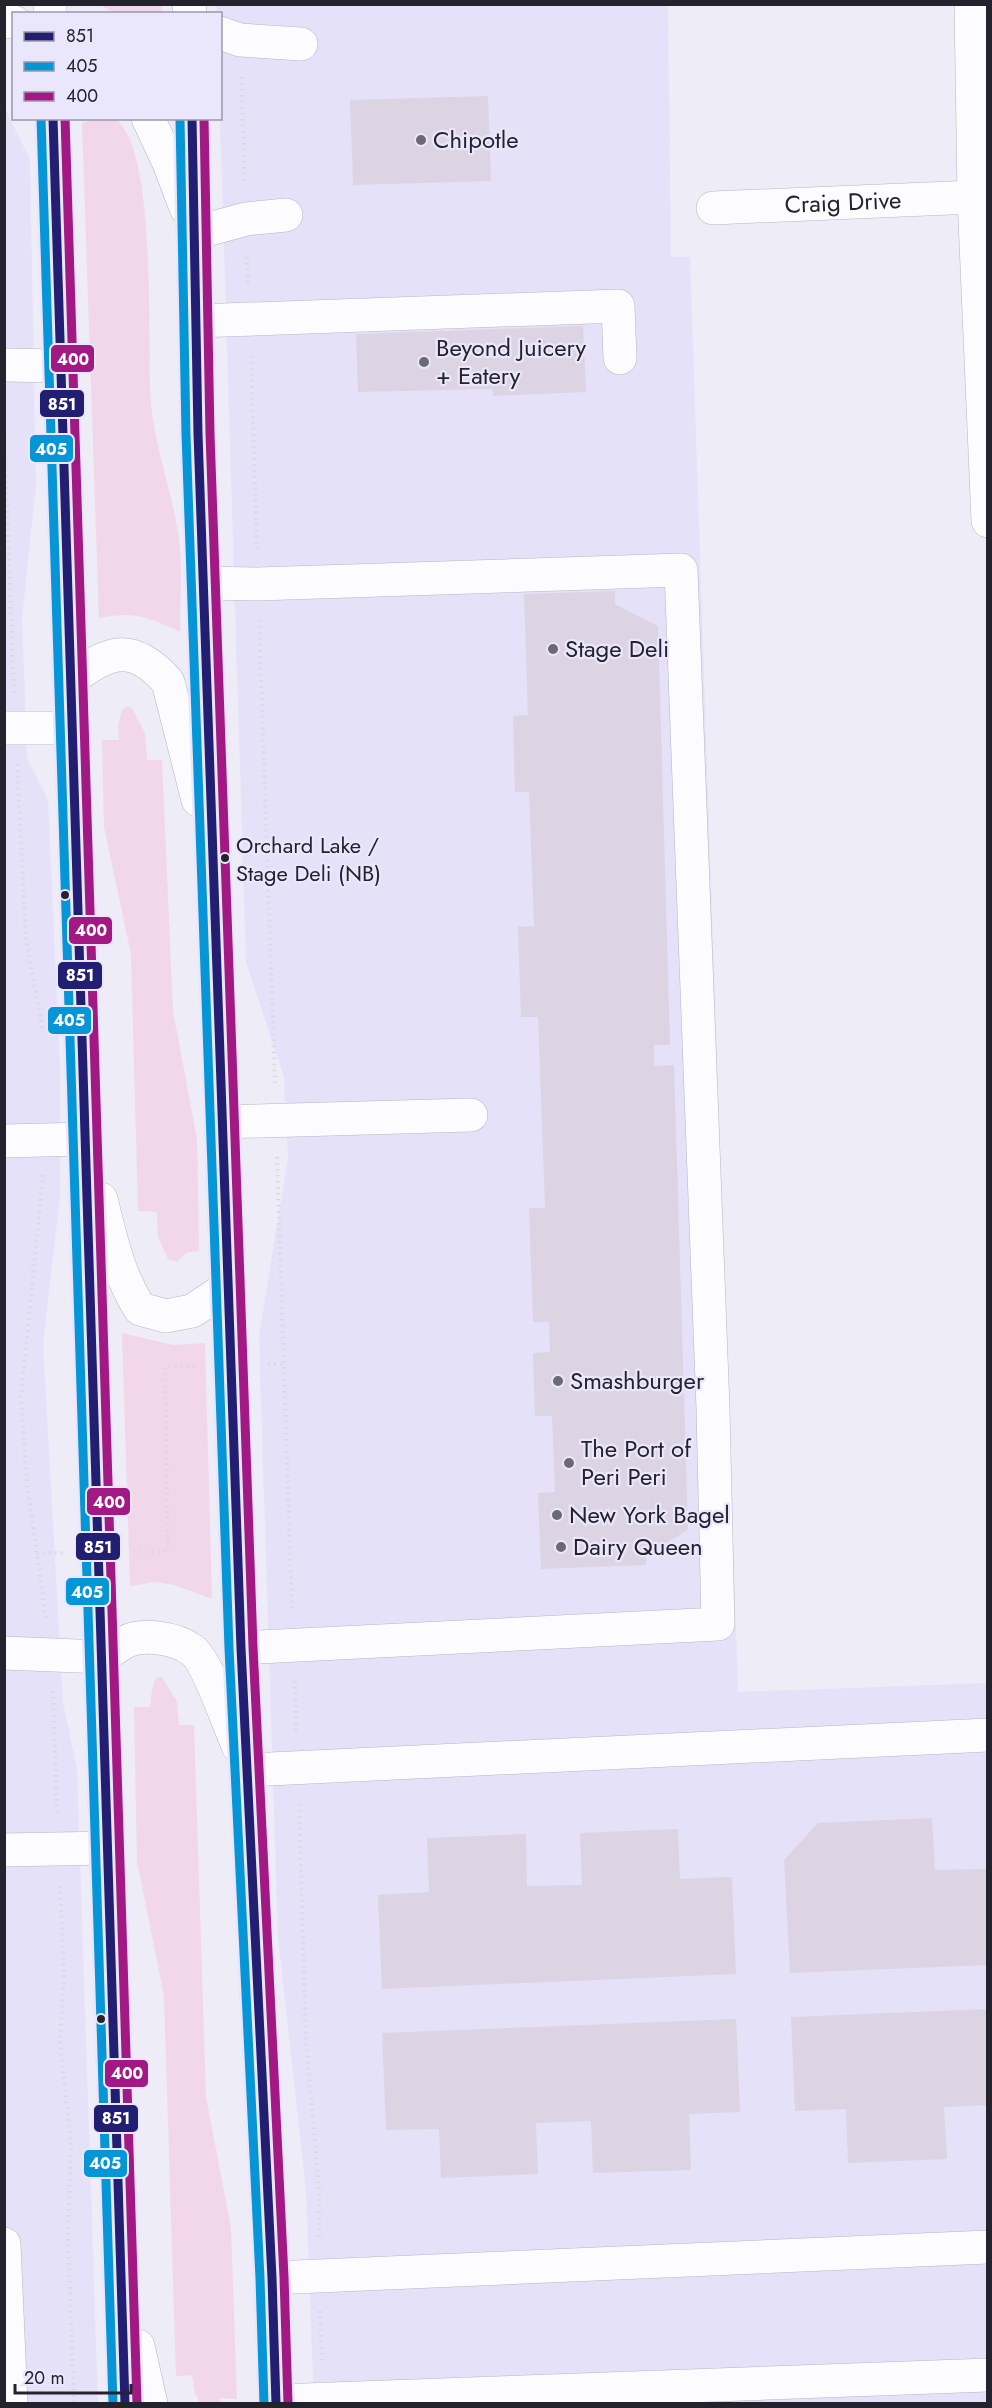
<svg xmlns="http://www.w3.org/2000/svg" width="992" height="2408" font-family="Jost,sans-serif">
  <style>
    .built { fill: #e5e1f9 }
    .green { fill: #f1d7e9 }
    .building { fill: #dcd4e2 }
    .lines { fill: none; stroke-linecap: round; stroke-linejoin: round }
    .minor-casing { stroke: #b6b5be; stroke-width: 34 }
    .major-casing { stroke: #b6b5be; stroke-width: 34 }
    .path { stroke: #dad9de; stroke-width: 4; stroke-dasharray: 1.5 4.5; stroke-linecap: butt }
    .minor { stroke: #fcfcfe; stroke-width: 33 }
    .major { stroke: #fcfcfe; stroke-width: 33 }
    .bus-1-casing { stroke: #eae7fc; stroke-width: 14 }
    .bus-2-casing { stroke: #eae7fc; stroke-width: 14 }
    .bus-3-casing { stroke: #eae7fc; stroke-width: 14 }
    .bus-1 { stroke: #221e72; stroke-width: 9 }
    .bus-2 { stroke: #0696d7; stroke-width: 9 }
    .bus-3 { stroke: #a31984; stroke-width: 9 }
    .poi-dot { fill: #6b6973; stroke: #eae7fc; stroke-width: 2 }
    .bus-dot { fill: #24222c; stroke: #eae7fc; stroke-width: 2 }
    .labels { text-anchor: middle; stroke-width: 4.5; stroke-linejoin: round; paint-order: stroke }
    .bus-label { font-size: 22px; fill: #24222c; stroke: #eae7fc; text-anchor: start }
    .poi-label { font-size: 24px; fill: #24222c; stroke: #eae7fc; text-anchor: start }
    .street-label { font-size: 24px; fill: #24222c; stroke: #eae7fc }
    .line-badge { stroke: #eae7fc; stroke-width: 2 }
    .badge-label { font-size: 16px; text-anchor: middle; font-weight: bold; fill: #fff }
  </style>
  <rect width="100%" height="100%" fill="#eeecf7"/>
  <!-- built -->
  <g class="built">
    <path d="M 216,5 L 668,5 L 671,257 L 690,257 L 738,1692 L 987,1683 L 987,2403 L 314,2403 L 306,2191 L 278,1938 L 259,1336 L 288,1158 L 284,1077 L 246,962 L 220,119 L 220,14 L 217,13 Z"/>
    <path d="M 4,107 L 30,159 L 36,485 L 22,618 L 27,758 L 48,800 L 60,1067 L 60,1196 L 43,1344 L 63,1703 L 77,1769 L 98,2404 L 4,2403 Z"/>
  </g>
  <!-- green -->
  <g class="green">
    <path d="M 101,5 L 161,5 L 162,13 L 113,13 Z"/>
    <path d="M 114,118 C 159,147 146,347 151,402 C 154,444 171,489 178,532 C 183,564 180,599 180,632 C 147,617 136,611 99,618 L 82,123 L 95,119 Z"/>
    <path d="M 127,706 L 132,708 L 145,733 L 147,760 L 162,760 L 173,1011 L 197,1139 L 199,1251 L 186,1253 L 177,1262 L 168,1259 L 158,1237 L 157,1212 L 138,1211 L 131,954 L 104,827 L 102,740 L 119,740 L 118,726 L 122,710 Z"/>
    <path d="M 122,1333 L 173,1345 L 205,1343 L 212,1599 L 174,1585 L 156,1582 L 130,1586 Z"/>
    <path d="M 162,1677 L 177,1702 L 179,1725 L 194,1725 L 206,2097 L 231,2228 L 237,2399 L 220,2398 L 221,2403 L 200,2403 L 195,2393 L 192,2375 L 176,2376 L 164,1996 L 137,1861 L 134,1707 L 150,1707 L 152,1689 L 156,1678 Z"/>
  </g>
  <!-- building -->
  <g class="building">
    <path d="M 488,96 L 491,181 L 353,185 L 350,100 Z"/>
    <path d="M 583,326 L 586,392 L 493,396 L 492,389 L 358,392 L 356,334 Z"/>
    <path d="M 615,591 L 615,604 L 658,626 L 670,1045 L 654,1045 L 654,1066 L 674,1065 L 688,1530 L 646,1555 L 646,1565 L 541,1569 L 538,1493 L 555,1492 L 552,1416 L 535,1416 L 533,1353 L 550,1352 L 549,1322 L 533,1322 L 529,1208 L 545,1208 L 538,1017 L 521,1017 L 518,927 L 534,926 L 529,792 L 515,792 L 513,716 L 528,715 L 524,594 Z"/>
    <path d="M 932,1818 L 935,1870 L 988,1869 L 988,1965 L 790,1973 L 784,1860 L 818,1823 Z"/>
    <path d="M 678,1829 L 680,1879 L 732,1877 L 736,1974 L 382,1989 L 378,1895 L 429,1892 L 427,1838 L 526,1834 L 527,1886 L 582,1885 L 580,1833 Z"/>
    <path d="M 988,2009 L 988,2105 L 944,2107 L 947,2159 L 848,2163 L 846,2109 L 795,2111 L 791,2017 Z"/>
    <path d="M 736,2019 L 740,2112 L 689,2114 L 691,2170 L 593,2173 L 591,2121 L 536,2123 L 538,2174 L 441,2178 L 439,2129 L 386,2130 L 382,2033 Z"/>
  </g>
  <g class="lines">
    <!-- minor casing -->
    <g class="minor-casing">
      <g id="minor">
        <path d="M 971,4 L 974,197 L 988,521"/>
        <path d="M 4,22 L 14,22"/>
        <path d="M 220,33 L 240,40 L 301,44"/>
        <path id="s1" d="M 713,208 L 974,197"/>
        <path d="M 195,233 L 246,219 L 286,215"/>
        <path d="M 196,321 L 618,306 L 620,358"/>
        <path d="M 4,365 L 61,366"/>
        <path d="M 204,583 L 258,584 L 681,570 L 713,1408 L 718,1624 L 241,1648"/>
        <path d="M 4,728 L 73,728"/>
        <path d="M 223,1122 L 471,1115"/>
        <path d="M 4,1141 L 85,1139"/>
        <path d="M 4,1653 L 102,1657"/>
        <path d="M 247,1770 L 988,1735"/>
        <path d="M 4,1850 L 108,1848"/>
        <path d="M 4,2244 L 11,2404"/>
        <path d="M 272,2278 L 988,2247"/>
        <path d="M 276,2401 L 988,2375"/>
      </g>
    </g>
    <!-- major casing -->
    <g class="major-casing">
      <g id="major">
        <path d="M 50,4 L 50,14"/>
        <path d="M 189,4 L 190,14"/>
        <path d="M 53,118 L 125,2404"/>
        <path d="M 148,118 L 169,163 L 186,208"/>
        <path d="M 192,118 L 198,434 L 241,1648 L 272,2278 L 276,2404"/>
        <path d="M 71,680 C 109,650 133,642 168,682 L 198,800"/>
        <path d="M 101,1199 C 111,1239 118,1274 140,1309 L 166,1316 L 192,1311 L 228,1287"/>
        <path d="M 102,1657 C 109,1652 117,1647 125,1642 C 143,1633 176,1638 192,1650 C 206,1659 230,1727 238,1746"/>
        <path d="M 138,2346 L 151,2404"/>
      </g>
    </g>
    <!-- path -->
    <g class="path">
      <path d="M 241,77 L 245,184"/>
      <path d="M 247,257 L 248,283"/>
      <path d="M 251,356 L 257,549"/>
      <path d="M 4,427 L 14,694"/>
      <path d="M 259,620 L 275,1083"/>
      <path d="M 17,764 L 26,938 L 42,1028"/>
      <path d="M 277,1157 L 292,1611"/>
      <path d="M 43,1175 L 21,1397 L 27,1482 L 46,1618"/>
      <path d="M 268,1364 L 284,1364"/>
      <path d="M 134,1552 L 168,1551 L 165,1367 L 195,1366"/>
      <path d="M 37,1553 L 64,1553"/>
      <path d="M 295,1681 L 296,1731"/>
      <path d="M 53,1691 L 57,1812"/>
      <path d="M 299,1804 L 306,2042 L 319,2187 L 319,2240"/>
      <path d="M 60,1886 L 64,1976 L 60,2041 L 71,2143 L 68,2239 L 74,2404"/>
      <path d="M 320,2311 L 322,2363"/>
    </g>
    <!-- minor -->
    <use href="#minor" class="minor"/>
    <!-- major -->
    <use href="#major" class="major"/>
    <!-- bus-1 casing -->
    <g class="bus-1-casing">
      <g id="bus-1">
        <path d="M 53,118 L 125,2404"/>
        <path d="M 192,118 L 198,434 L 241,1648 L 272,2278 L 276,2404"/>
      </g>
    </g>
    <!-- bus-2 casing -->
    <g class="bus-2-casing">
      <g id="bus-2">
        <path d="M 41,118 L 113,2404"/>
        <path d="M 180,118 L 186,434 L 229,1648 L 260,2278 L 264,2404"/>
      </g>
    </g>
    <!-- bus-3 casing -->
    <g class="bus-3-casing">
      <g id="bus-3">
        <path d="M 65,118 L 137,2404"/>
        <path d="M 204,118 L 210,434 L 253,1647 L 284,2277 L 288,2404"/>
      </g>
    </g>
    <!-- bus-1 -->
    <use href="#bus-1" class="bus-1"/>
    <!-- bus-2 -->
    <use href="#bus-2" class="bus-2"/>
    <!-- bus-3 -->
    <use href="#bus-3" class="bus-3"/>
  </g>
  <!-- markers -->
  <g class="poi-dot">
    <circle cx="421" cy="140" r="6"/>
    <circle cx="424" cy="362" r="6"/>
    <circle cx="553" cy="649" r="6"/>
    <circle cx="558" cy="1381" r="6"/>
    <circle cx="569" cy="1463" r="6"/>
    <circle cx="557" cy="1515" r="6"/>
    <circle cx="561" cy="1547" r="6"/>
  </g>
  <g class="bus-dot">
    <circle cx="225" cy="858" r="5"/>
    <circle cx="65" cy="895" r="5"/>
    <circle cx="101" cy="2019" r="5"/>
  </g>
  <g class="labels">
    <!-- bus labels -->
    <g class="bus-label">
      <text x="236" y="853">Orchard Lake /<tspan x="236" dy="28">Stage Deli (NB)</tspan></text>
    </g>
    <!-- poi labels -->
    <g class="poi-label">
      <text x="433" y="148">Chipotle</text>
      <text x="436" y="356">Beyond Juicery<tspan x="436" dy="28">+ Eatery</tspan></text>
      <text x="565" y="657">Stage Deli</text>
      <text x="570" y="1389">Smashburger</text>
      <text x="581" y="1457">The Port of<tspan x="581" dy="28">Peri Peri</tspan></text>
      <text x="569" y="1523">New York Bagel</text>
      <text x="573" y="1555">Dairy Queen</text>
    </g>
    <!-- street labels -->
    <g class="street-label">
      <text dy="8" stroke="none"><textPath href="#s1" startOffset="130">Craig Drive</textPath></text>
    </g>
  </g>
  <g class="line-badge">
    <rect x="50" y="344" width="45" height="29" rx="6" fill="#a31984"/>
    <rect x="39" y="389" width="46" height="29" rx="6" fill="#221e72"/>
    <rect x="29" y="434" width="45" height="29" rx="6" fill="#0696d7"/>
    <rect x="68" y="916" width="45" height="29" rx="6" fill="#a31984"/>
    <rect x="57" y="961" width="46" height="29" rx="6" fill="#221e72"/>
    <rect x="47" y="1006" width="45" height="29" rx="6" fill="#0696d7"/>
    <rect x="86" y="1487" width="45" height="29" rx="6" fill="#a31984"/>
    <rect x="75" y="1532" width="46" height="29" rx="6" fill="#221e72"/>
    <rect x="65" y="1577" width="45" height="29" rx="6" fill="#0696d7"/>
    <rect x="104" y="2059" width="45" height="29" rx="6" fill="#a31984"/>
    <rect x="93" y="2104" width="46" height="29" rx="6" fill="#221e72"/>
    <rect x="83" y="2149" width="45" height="29" rx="6" fill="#0696d7"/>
  </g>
  <g class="badge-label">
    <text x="73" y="365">400</text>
    <text x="62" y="410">851</text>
    <text x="51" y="455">405</text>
    <text x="91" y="936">400</text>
    <text x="80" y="981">851</text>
    <text x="69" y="1026">405</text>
    <text x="109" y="1508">400</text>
    <text x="98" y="1553">851</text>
    <text x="87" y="1598">405</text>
    <text x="127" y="2079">400</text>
    <text x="116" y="2124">851</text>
    <text x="105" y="2169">405</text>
  </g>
  <!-- border -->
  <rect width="992" height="2408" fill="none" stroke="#24222c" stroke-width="12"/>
  <!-- legend -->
  <rect x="12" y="12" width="210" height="108" fill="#eae7fc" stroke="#9b98a9" stroke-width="1.5"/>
  <rect x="24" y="32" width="30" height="9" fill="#221e72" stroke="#9b98a9" stroke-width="1.5"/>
  <text x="66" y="42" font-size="18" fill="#24222c">851</text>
  <rect x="24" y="62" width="30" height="9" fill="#0696d7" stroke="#9b98a9" stroke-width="1.5"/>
  <text x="66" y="72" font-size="18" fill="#24222c">405</text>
  <rect x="24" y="92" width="30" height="9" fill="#a31984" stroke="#9b98a9" stroke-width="1.5"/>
  <text x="66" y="102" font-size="18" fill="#24222c">400</text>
  <!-- scale -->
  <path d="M15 2384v9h116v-9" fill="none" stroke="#24222c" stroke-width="3"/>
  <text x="24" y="2384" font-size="18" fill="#24222c" stroke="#eae7fc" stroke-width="4.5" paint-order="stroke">20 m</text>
</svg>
